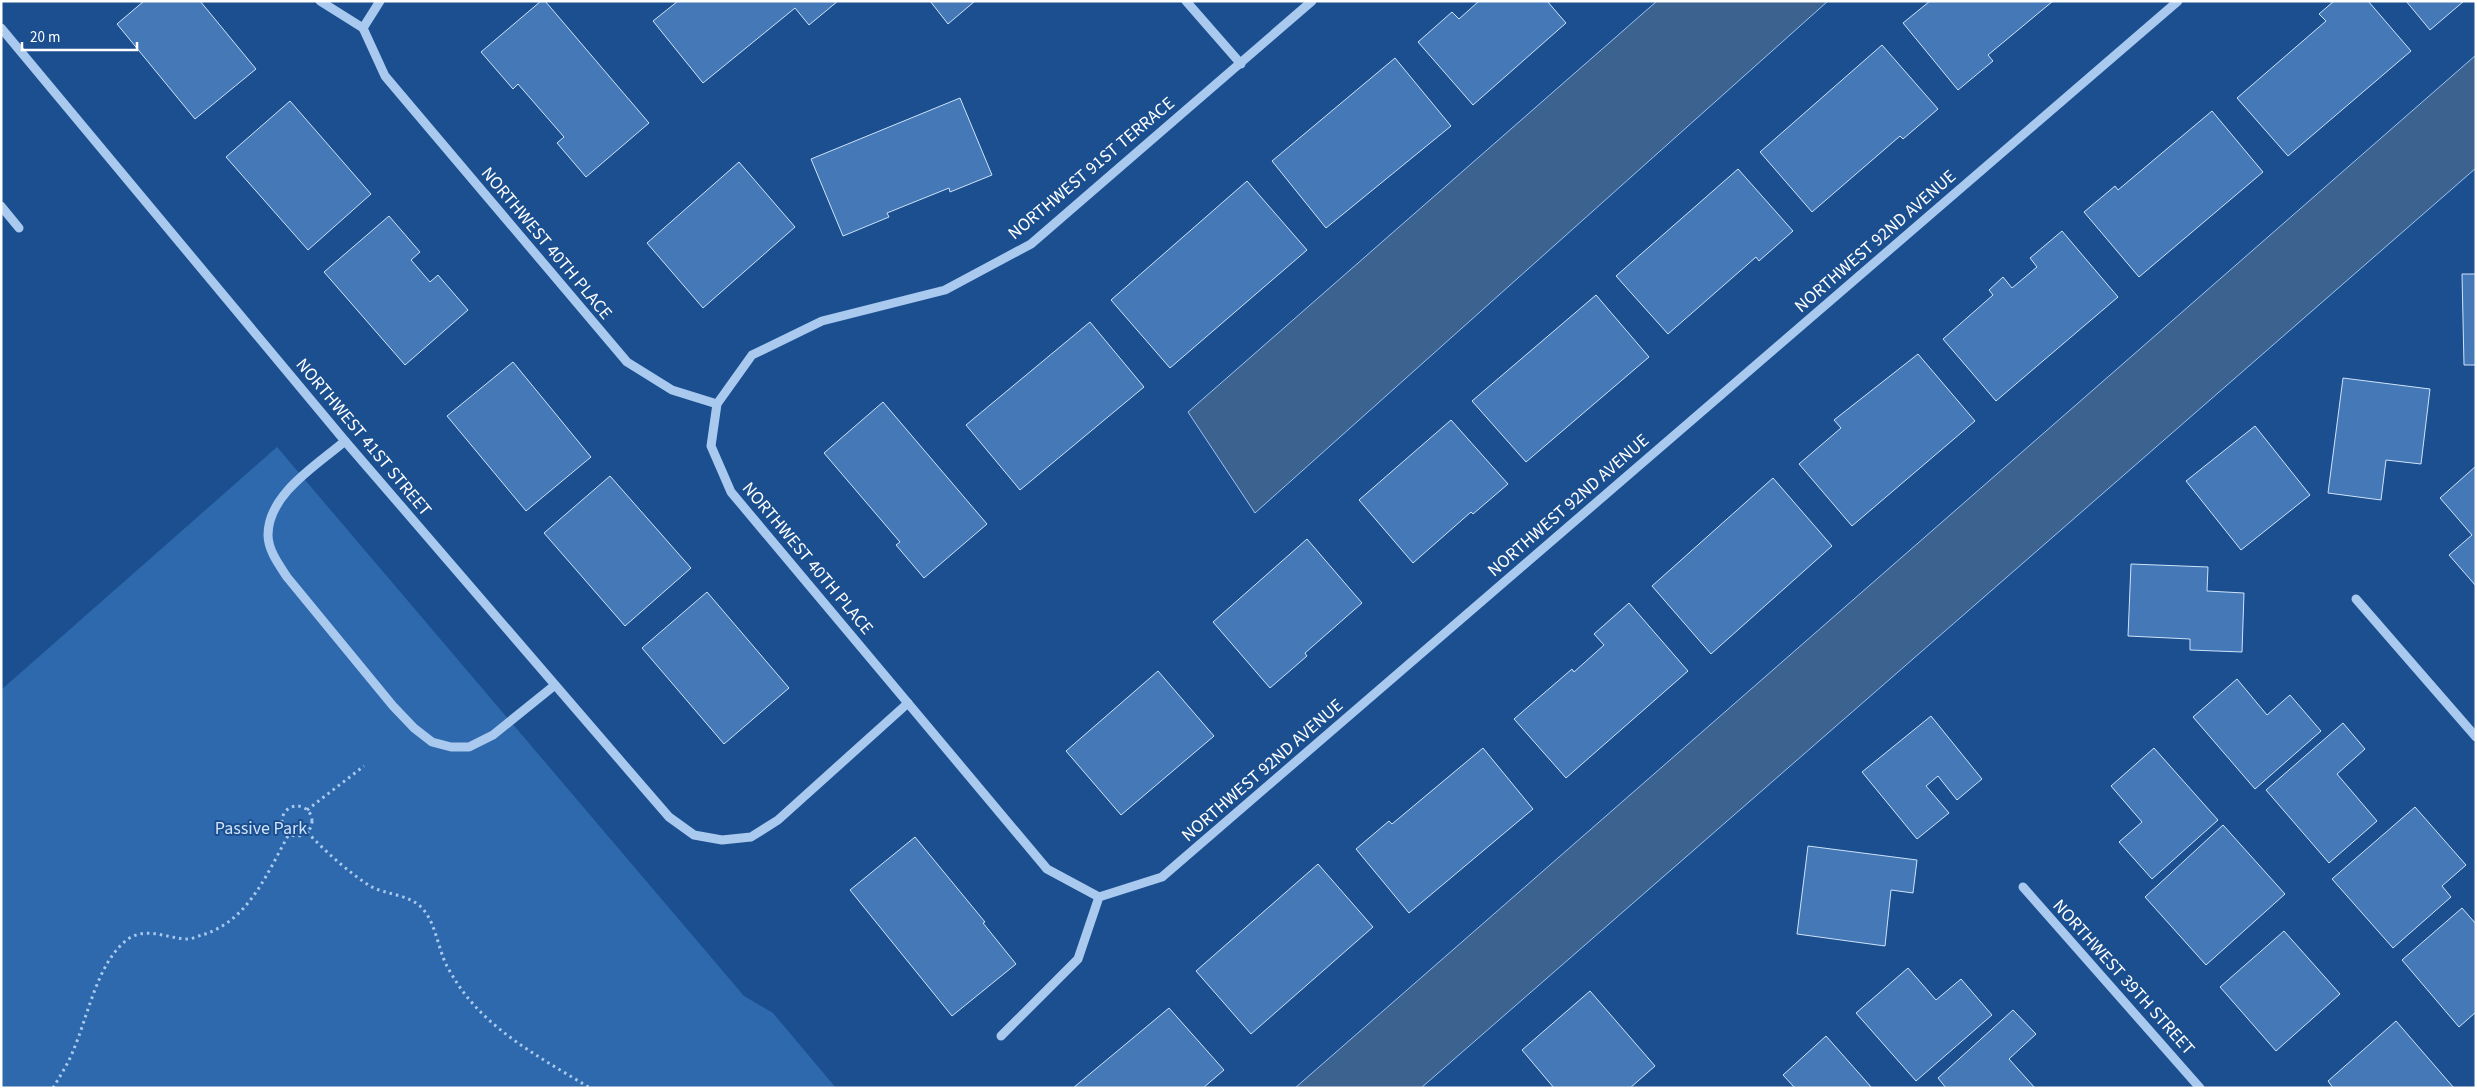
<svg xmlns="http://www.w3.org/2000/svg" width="2477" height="1089" font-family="'Source Sans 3',sans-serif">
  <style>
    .green { fill: #2e69ad }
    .water { fill: #3c6290; stroke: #9cc4f0 }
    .building { fill: #4478b7; stroke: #cfe3fa }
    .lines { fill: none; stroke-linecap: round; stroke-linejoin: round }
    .path { stroke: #a9c9ee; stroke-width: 3; stroke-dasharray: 2.5 4; stroke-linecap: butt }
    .minor { stroke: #a9c9ee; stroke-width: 9 }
    .labels { text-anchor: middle; stroke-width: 4; stroke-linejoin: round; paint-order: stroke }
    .street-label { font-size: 18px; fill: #fff; stroke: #1b4f8f }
    .park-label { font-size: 18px; fill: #cfe3fa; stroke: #1b4f8f }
  </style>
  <rect width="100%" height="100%" fill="#1b4f8f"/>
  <!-- green -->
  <path class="green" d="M 277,447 L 744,996 L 773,1013 L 836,1088 L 1,1088 L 1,690 Z"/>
  <!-- water -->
  <g class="water">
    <path d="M 1657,1 L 1828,1 L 1255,513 L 1188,412 Z"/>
    <path d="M 2476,55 L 2476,168 L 1421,1088 L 1295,1088 Z"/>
  </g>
  <!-- building -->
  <g class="building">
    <path d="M 144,1 L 200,1 L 256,69 L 195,119 L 117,24 Z"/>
    <path d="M 541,1 L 545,1 L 649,123 L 586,177 L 557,143 L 564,137 L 518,84 L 513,89 L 481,52 Z"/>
    <path d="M 678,1 L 838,1 L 809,25 L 795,8 L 703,83 L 653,21 Z"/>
    <path d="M 930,1 L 975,1 L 948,24 Z"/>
    <path d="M 1479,1 L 1547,1 L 1566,23 L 1473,105 L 1418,42 L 1452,12 L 1459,19 Z"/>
    <path d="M 1930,1 L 2053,1 L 1988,55 L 1993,61 L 1958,90 L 1903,23 Z"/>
    <path d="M 2334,1 L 2368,1 L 2411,51 L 2288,156 L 2237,98 L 2326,21 L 2319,14 Z"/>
    <path d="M 2406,1 L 2464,1 L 2430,30 Z"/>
    <path d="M 1882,45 L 1938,109 L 1903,139 L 1900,136 L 1812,212 L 1760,152 Z"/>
    <path d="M 1395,58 L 1451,126 L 1326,228 L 1272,161 Z"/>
    <path d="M 960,98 L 992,175 L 950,192 L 949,188 L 887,213 L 889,217 L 843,236 L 811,159 Z"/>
    <path d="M 290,101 L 371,194 L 308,250 L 226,157 Z"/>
    <path d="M 2212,111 L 2263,172 L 2139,277 L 2084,212 L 2115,186 L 2118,190 Z"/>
    <path d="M 739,162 L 795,227 L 703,308 L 647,243 Z"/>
    <path d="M 1738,169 L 1793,231 L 1759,261 L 1756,257 L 1668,334 L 1616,276 Z"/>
    <path d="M 1247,181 L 1307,250 L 1170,368 L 1111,300 Z"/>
    <path d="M 389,216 L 420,252 L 411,260 L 430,282 L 438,275 L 468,310 L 405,365 L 324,272 Z"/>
    <path d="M 2062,231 L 2118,297 L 1996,401 L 1943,339 L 1993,295 L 1989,290 L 2003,277 L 2012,288 L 2037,267 L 2030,258 Z"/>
    <path d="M 2462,274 L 2476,274 L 2476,365 L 2464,365 Z"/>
    <path d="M 1596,295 L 1649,357 L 1526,462 L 1472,401 Z"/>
    <path d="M 1090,322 L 1144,387 L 1020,490 L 966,425 Z"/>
    <path d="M 1918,354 L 1975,421 L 1852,526 L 1799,464 L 1841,428 L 1834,420 Z"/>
    <path d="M 513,362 L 591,457 L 526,511 L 447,416 Z"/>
    <path d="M 2343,378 L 2430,389 L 2421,464 L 2386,460 L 2381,500 L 2328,493 Z"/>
    <path d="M 883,402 L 987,524 L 924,578 L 896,545 L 900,542 L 824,453 Z"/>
    <path d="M 1451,420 L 1508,484 L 1473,514 L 1471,512 L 1413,563 L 1359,500 Z"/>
    <path d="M 2255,426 L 2310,495 L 2241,550 L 2186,481 Z"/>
    <path d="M 2476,466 L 2476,586 L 2449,555 L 2472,535 L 2440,498 Z"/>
    <path d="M 610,476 L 691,568 L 625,626 L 544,533 Z"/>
    <path d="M 1773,478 L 1832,546 L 1711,654 L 1652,586 Z"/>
    <path d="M 1307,539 L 1362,603 L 1305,653 L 1307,656 L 1270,688 L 1213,622 Z"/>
    <path d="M 2131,564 L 2208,567 L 2207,591 L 2244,593 L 2242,652 L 2190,650 L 2190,639 L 2128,636 Z"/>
    <path d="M 707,592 L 789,688 L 724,744 L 642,648 Z"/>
    <path d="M 1629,603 L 1688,671 L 1566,778 L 1514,719 L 1572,669 L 1574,672 L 1604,645 L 1594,634 Z"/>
    <path d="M 1158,671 L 1214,736 L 1121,815 L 1066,751 Z"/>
    <path d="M 2237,679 L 2267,715 L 2290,695 L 2321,731 L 2255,789 L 2193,717 Z"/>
    <path d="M 1931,716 L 1982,779 L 1957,800 L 1938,776 L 1926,786 L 1949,813 L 1917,839 L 1862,772 Z"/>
    <path d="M 2343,723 L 2365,749 L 2337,774 L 2377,821 L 2329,863 L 2266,790 Z"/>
    <path d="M 1483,748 L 1533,809 L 1409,913 L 1356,849 L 1389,821 L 1392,824 Z"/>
    <path d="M 2154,748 L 2218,820 L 2152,879 L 2119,842 L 2142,822 L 2111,786 Z"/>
    <path d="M 2415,807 L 2466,865 L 2442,886 L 2451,897 L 2393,948 L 2332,879 Z"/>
    <path d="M 2223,825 L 2285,894 L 2206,965 L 2145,897 Z"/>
    <path d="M 915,837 L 985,922 L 983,923 L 1016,964 L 952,1016 L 850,890 Z"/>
    <path d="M 1808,846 L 1917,860 L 1913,893 L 1891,890 L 1885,946 L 1797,934 Z"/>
    <path d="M 1318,864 L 1373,927 L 1251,1034 L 1196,971 Z"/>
    <path d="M 2462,908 L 2476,924 L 2476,1012 L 2459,1027 L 2402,960 Z"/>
    <path d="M 2284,931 L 2340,994 L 2276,1051 L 2220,987 Z"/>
    <path d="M 1908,968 L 1936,1000 L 1961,979 L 1992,1015 L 1916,1081 L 1856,1013 Z"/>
    <path d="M 1590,991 L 1655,1066 L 1630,1088 L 1554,1088 L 1522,1050 Z"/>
    <path d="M 1169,1008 L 1224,1070 L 1203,1088 L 1073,1088 Z"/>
    <path d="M 2013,1010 L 2036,1034 L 2009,1059 L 2035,1088 L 1946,1088 L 1938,1078 Z"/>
    <path d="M 2396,1021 L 2454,1088 L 2333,1088 L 2328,1081 Z"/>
    <path d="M 1826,1036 L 1872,1088 L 1795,1088 L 1783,1075 Z"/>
  </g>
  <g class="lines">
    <!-- path -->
    <g class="path">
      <circle cx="297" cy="821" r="15"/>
      <path d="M 307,810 L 364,766"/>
      <path d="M 307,832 C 326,852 347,871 370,886 C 386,895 409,894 422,908 C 434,921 437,941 443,957 C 446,966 452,975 457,983 C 488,1031 543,1059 590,1088"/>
      <path d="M 53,1088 C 60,1076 68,1064 73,1051 C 88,1017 97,962 128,939 C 147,926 168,939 188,939 C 192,939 198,936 202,935 C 249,921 267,873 289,834"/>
    </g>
    <!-- minor -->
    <g class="minor">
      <path d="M 320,1 L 363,28"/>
      <path d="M 380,1 L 363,28 L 385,76 L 627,362 L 672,390 L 717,404"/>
      <path d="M 1186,1 L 1241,64"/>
      <path d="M 1,28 L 345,441 L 643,787 L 669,817 L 694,835 L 722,840 L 751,837 L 778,820 L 908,703"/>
      <path d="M 1,206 L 19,228"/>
      <path d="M 345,441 C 317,465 268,494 268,535 C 268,550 279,565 287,577 L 393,706 L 414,728 L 432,742 L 451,747 L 469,747 L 493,735 L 555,685"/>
      <path d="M 2356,599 L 2476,737"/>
      <path d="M 2023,887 L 2200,1088"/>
      <path d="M 1099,897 L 1047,869 L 731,492 L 711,446 L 717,404 L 752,355 L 822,321 L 945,290 L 1031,244 L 1312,1"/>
      <path d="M 1001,1036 L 1078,959 L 1099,897 L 1162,877 L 2178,1"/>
    </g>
  </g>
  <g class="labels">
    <!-- street labels -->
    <g class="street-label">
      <text transform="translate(1091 168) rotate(-40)" y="6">NORTHWEST 91ST TERRACE</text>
      <text transform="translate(1875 241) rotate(-41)" y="6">NORTHWEST 92ND AVENUE</text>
      <text transform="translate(547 243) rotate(50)" y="6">NORTHWEST 40TH PLACE</text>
      <text transform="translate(364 437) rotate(50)" y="6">NORTHWEST 41ST STREET</text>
      <text transform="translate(1568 505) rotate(-41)" y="6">NORTHWEST 92ND AVENUE</text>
      <text transform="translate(808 558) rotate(50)" y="6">NORTHWEST 40TH PLACE</text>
      <text transform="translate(1262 770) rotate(-41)" y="6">NORTHWEST 92ND AVENUE</text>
      <text transform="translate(2124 977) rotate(48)" y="6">NORTHWEST 39TH STREET</text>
    </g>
    <!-- park labels -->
    <g class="park-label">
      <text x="261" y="834">Passive Park</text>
    </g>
  </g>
  <!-- border -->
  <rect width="2477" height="1089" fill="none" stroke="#ffffff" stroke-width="5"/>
  <!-- scale -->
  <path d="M22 42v8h115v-8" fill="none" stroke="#ffffff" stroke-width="2.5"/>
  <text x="30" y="42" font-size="15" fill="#ffffff" stroke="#1b4f8f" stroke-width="4" paint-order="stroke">20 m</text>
</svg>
